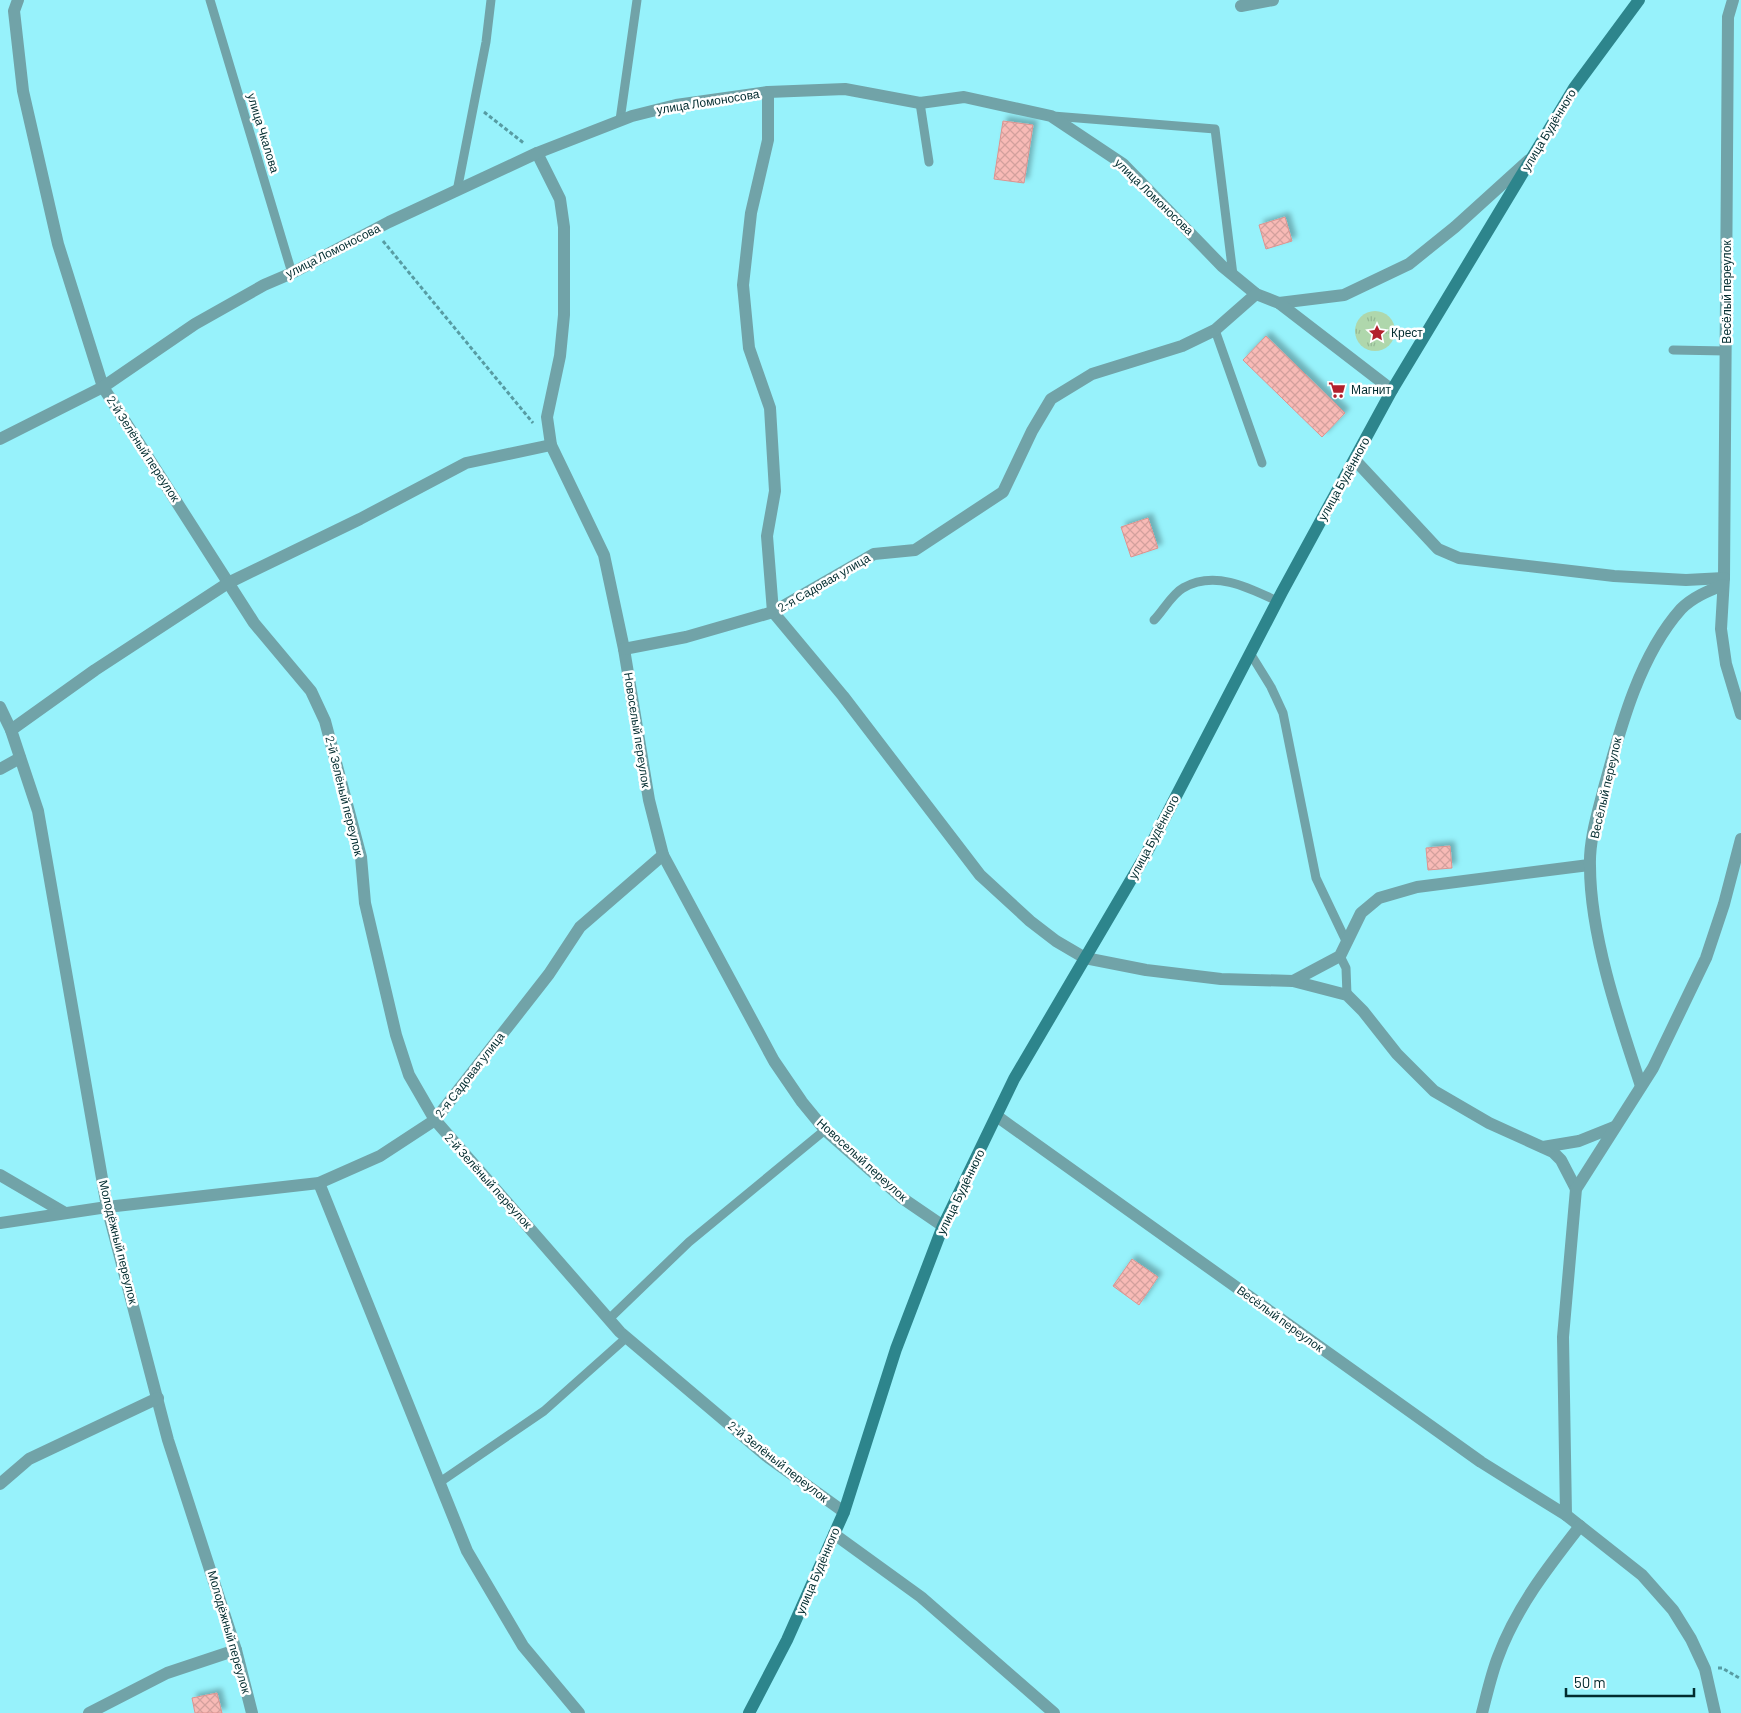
<svg xmlns="http://www.w3.org/2000/svg" width="1741" height="1713" font-family="Barlow,sans-serif">
  <style>
    .grass { fill: url(#grass-tufts) }
    .building { fill: url(#building-cross-hatch); stroke: #dc9490; filter: url(#shadow) }
    .lines { fill: none; stroke-linecap: round; stroke-linejoin: round }
    .path { stroke: #579ca3; stroke-width: 3; stroke-dasharray: 4 2.5; stroke-linecap: butt }
    .lane { stroke: #71a3a8; stroke-width: 9 }
    .street { stroke: #71a3a8; stroke-width: 12 }
    .secondary { stroke: #2d858c; stroke-width: 12 }
    .labels { text-anchor: middle; stroke-width: 5; stroke-linejoin: round; paint-order: stroke }
    .street-label { font-size: 12px; fill: #022c2f; stroke: #fff }
    .poi-label { font-size: 12px; fill: #022c2f; stroke: #fff; text-anchor: start }
  </style>
  <defs>
    <pattern id="grass-tufts" width="24" height="20" patternUnits="userSpaceOnUse" patternTransform="scale(1.25)"><rect width="24" height="20" fill="#afd7ac"/><path d="M3 7l-1-3M5 7V3M7 7l1-3M15 17l-1-3M17 17v-4M19 17l1-3" fill="none" stroke="#95b994"/></pattern>
    <pattern id="building-cross-hatch" width="8" height="8" patternUnits="userSpaceOnUse" patternTransform="scale(1.25)"><rect width="8" height="8" fill="#f8bab6"/><path d="M0 0l8 8M0 8l8-8" fill="none" stroke="#d3a09d"/></pattern>
    <filter id="shadow"><feDropShadow dx="4.5" dy="-4.5" stdDeviation="2.5" flood-color="#0004"/></filter>
  </defs>
  <rect width="100%" height="100%" fill="#97f2fb"/>
  <!-- grass -->
  <circle class="grass" cx="1375" cy="331" r="20"/>
  <!-- building -->
  <g class="building">
    <path d="M 1003,121 L 1033,125 L 1024,183 L 994,179 Z"/>
    <path d="M 1285,217 L 1292,241 L 1266,249 L 1259,225 Z"/>
    <path d="M 1266,336 L 1345,413 L 1322,437 L 1243,360 Z"/>
    <path d="M 1148,518 L 1158,548 L 1131,557 L 1121,527 Z"/>
    <path d="M 1450,846 L 1452,868 L 1428,870 L 1426,848 Z"/>
    <path d="M 1132,1259 L 1158,1277 L 1139,1305 L 1113,1286 Z"/>
    <path d="M 217,1693 L 222,1713 L 195,1713 L 192,1698 Z"/>
  </g>
  <g class="lines">
    <!-- path -->
    <g class="path">
      <path d="M 484,112 L 525,144"/>
      <path d="M 383,241 L 533,423"/>
      <path d="M 1718,1668 L 1722,1668 L 1741,1679"/>
    </g>
    <!-- lane -->
    <g class="lane">
      <path d="M 210,0 L 292,273"/>
      <path d="M 920,103 L 929,162"/>
      <path d="M 1053,116 L 1215,129 L 1233,275"/>
      <path d="M 620,120 L 637,0"/>
      <path d="M 457,191 L 486,42 L 491,0"/>
      <path d="M 1215,330 L 1262,463"/>
      <path d="M 1673,350 L 1726,351"/>
      <path d="M 1154,620 C 1163,611 1172,594 1183,588 C 1214,570 1248,587 1277,601"/>
      <path d="M 1250,653 L 1271,687 L 1283,713 L 1316,878 L 1347,943"/>
      <path d="M 1340,956 L 1346,968 L 1347,995"/>
      <path d="M 609,1319 L 689,1242 L 825,1130"/>
      <path d="M 440,1482 L 544,1411 L 626,1338"/>
    </g>
    <!-- street -->
    <g class="street">
      <path d="M 18,0 L 14,11 L 23,91 L 58,244 L 103,387 L 254,623 L 311,691 L 325,721 L 361,857 L 365,903 L 396,1035 L 409,1075 L 435,1120 L 620,1332 L 769,1458 L 844,1512"/>
      <path d="M 1733,0 L 1728,17 L 1724,578 L 1721,629 L 1726,664 L 1741,714"/>
      <path d="M 1241,6 L 1273,0"/>
      <path d="M 768,92 L 768,140 L 751,213 L 743,285 L 749,348 L 770,408 L 775,491 L 767,536 L 773,612 L 843,696 L 980,875 L 1030,921 L 1056,941 L 1085,958 L 1146,970 L 1221,979 L 1293,981 L 1347,995 L 1363,1011 L 1397,1054 L 1434,1091 L 1489,1123 L 1553,1152 L 1561,1160 L 1576,1189"/>
      <path d="M 537,153 L 560,199 L 564,227 L 564,315 L 560,356 L 547,417 L 551,445 L 604,555 L 624,649 L 649,800 L 663,855 L 774,1061 L 802,1102 L 825,1130 L 902,1198 L 943,1226"/>
      <path d="M 1279,303 L 1344,295 L 1409,264 L 1455,227 L 1529,160"/>
      <path d="M 0,439 L 103,387 L 195,324 L 264,285 L 292,273 L 389,222 L 537,153 L 632,116 L 676,105 L 768,92 L 845,89 L 920,103 L 964,97 L 1051,116 L 1123,164 L 1222,266 L 1256,294 L 1279,303 L 1392,390"/>
      <path d="M 1355,460 L 1438,549 L 1459,558 L 1614,576 L 1686,580 L 1724,578"/>
      <path d="M 624,649 L 686,637 L 773,612 L 874,554 L 915,550 L 1003,492 L 1032,431 L 1051,399 L 1092,374 L 1182,346 L 1215,330 L 1256,294"/>
      <path d="M 0,707 L 11,730 L 38,811 L 107,1207 L 168,1440 L 236,1650 L 252,1713"/>
      <path d="M 11,730 L 95,670 L 228,583 L 360,519 L 466,463 L 551,445"/>
      <path d="M 0,769 L 20,758"/>
      <path d="M 1293,981 L 1340,956 L 1361,913 L 1379,898 L 1417,887 L 1589,865"/>
      <path d="M 1641,1086 C 1619,1020 1590,935 1590,866 C 1589,840 1598,812 1604,788 C 1620,729 1639,656 1681,609 C 1693,597 1708,591 1723,585"/>
      <path d="M 998,1117 L 1481,1462 L 1566,1515 L 1642,1575 L 1673,1610 L 1691,1639 L 1705,1669 L 1715,1713"/>
      <path d="M 1543,1147 L 1579,1141 L 1614,1127"/>
      <path d="M 0,1175 L 65,1213"/>
      <path d="M 319,1183 L 467,1551 L 523,1646 L 579,1713"/>
      <path d="M 0,1223 L 107,1207 L 319,1183 L 380,1156 L 435,1120 L 549,974 L 580,927 L 663,855"/>
      <path d="M 0,1484 L 29,1459 L 158,1398"/>
      <path d="M 1566,1515 L 1563,1337 L 1576,1189 L 1653,1068 L 1706,958 L 1724,904 L 1741,839"/>
      <path d="M 834,1534 L 921,1597 L 1054,1713"/>
      <path d="M 89,1713 L 167,1673 L 236,1650"/>
      <path d="M 1482,1713 C 1487,1694 1491,1675 1498,1657 C 1516,1608 1548,1567 1580,1526"/>
    </g>
    <!-- secondary -->
    <path class="secondary" d="M 749,1713 L 787,1640 L 844,1512 L 896,1349 L 943,1226 L 1014,1079 L 1145,856 L 1282,592 L 1392,390 L 1574,88 L 1639,0"/>
  </g>
  <!-- icons -->
  <defs>
    <g id="sight-bare" transform="scale(1.35)"><path d="M0-6L1.8-2.2L6-1.7L2.9 1.2L3.7 5.4L0 3.3L-3.7 5.4L-2.9 1.2L-6-1.7L-1.8-2.2Z" fill="#b2202c" stroke="#fff" stroke-width="2.5" paint-order="stroke"/></g>
    <g id="supermarket-bare" transform="scale(1.35)"><path d="M-6-5.5h2.5l.6 2H6L4.5 2H-2.5L-4.4-4H-6ZM-1.5 3.2a1.3 1.3 0 1 0 .1 0ZM3 3.2a1.3 1.3 0 1 0 .1 0Z" fill="#b2202c" stroke="#fff" stroke-width="2.5" paint-order="stroke"/></g>
  </defs>
  <g fill-rule="evenodd">
    <use href="#sight-bare" x="1377" y="333"/>
    <use href="#supermarket-bare" x="1337" y="390"/>
  </g>
  <g class="labels">
    <!-- street labels -->
    <g class="street-label">
      <text transform="translate(708 102) rotate(-9)" y="4">улица Ломоносова</text>
      <text transform="translate(1549 130) rotate(-59)" y="4">улица Будённого</text>
      <text transform="translate(263 133) rotate(73)" y="4">улица Чкалова</text>
      <text transform="translate(1154 197) rotate(44)" y="4">улица Ломоносова</text>
      <text transform="translate(333 251) rotate(-27)" y="4">улица Ломоносова</text>
      <text transform="translate(1727 292) rotate(-90)" y="4">Весёлый переулок</text>
      <text transform="translate(143 449) rotate(57)" y="4">2-й Зелёный переулок</text>
      <text transform="translate(1344 479) rotate(-61)" y="4">улица Будённого</text>
      <text transform="translate(824 583) rotate(-30)" y="4">2-я Садовая улица</text>
      <text transform="translate(637 730) rotate(81)" y="4">Новоселый переулок</text>
      <text transform="translate(1606 788) rotate(-77)" y="4">Весёлый переулок</text>
      <text transform="translate(344 796) rotate(76)" y="4">2-й Зелёный переулок</text>
      <text transform="translate(1154 837) rotate(-62)" y="4">улица Будённого</text>
      <text transform="translate(470 1075) rotate(-52)" y="4">2-я Садовая улица</text>
      <text transform="translate(862 1160) rotate(42)" y="4">Новоселый переулок</text>
      <text transform="translate(488 1181) rotate(48)" y="4">2-й Зелёный переулок</text>
      <text transform="translate(961 1192) rotate(-64)" y="4">улица Будённого</text>
      <text transform="translate(118 1242) rotate(76)" y="4">Молодёжный переулок</text>
      <text transform="translate(1280 1319) rotate(36)" y="4">Весёлый переулок</text>
      <text transform="translate(778 1462) rotate(38)" y="4">2-й Зелёный переулок</text>
      <text transform="translate(818 1571) rotate(-67)" y="4">улица Будённого</text>
      <text transform="translate(229 1632) rotate(74)" y="4">Молодёжный переулок</text>
    </g>
    <!-- poi labels -->
    <g class="poi-label">
      <text x="1391" y="337">Крест</text>
      <text x="1351" y="394">Магнит</text>
    </g>
  </g>
  <!-- scale -->
  <path d="M1566 1688v8h128v-8" fill="none" stroke="#022c2f" stroke-width="2.5"/>
  <text x="1574" y="1688" font-size="15" fill="#022c2f" stroke="#ffffff" stroke-width="4" paint-order="stroke">50 m</text>
</svg>
